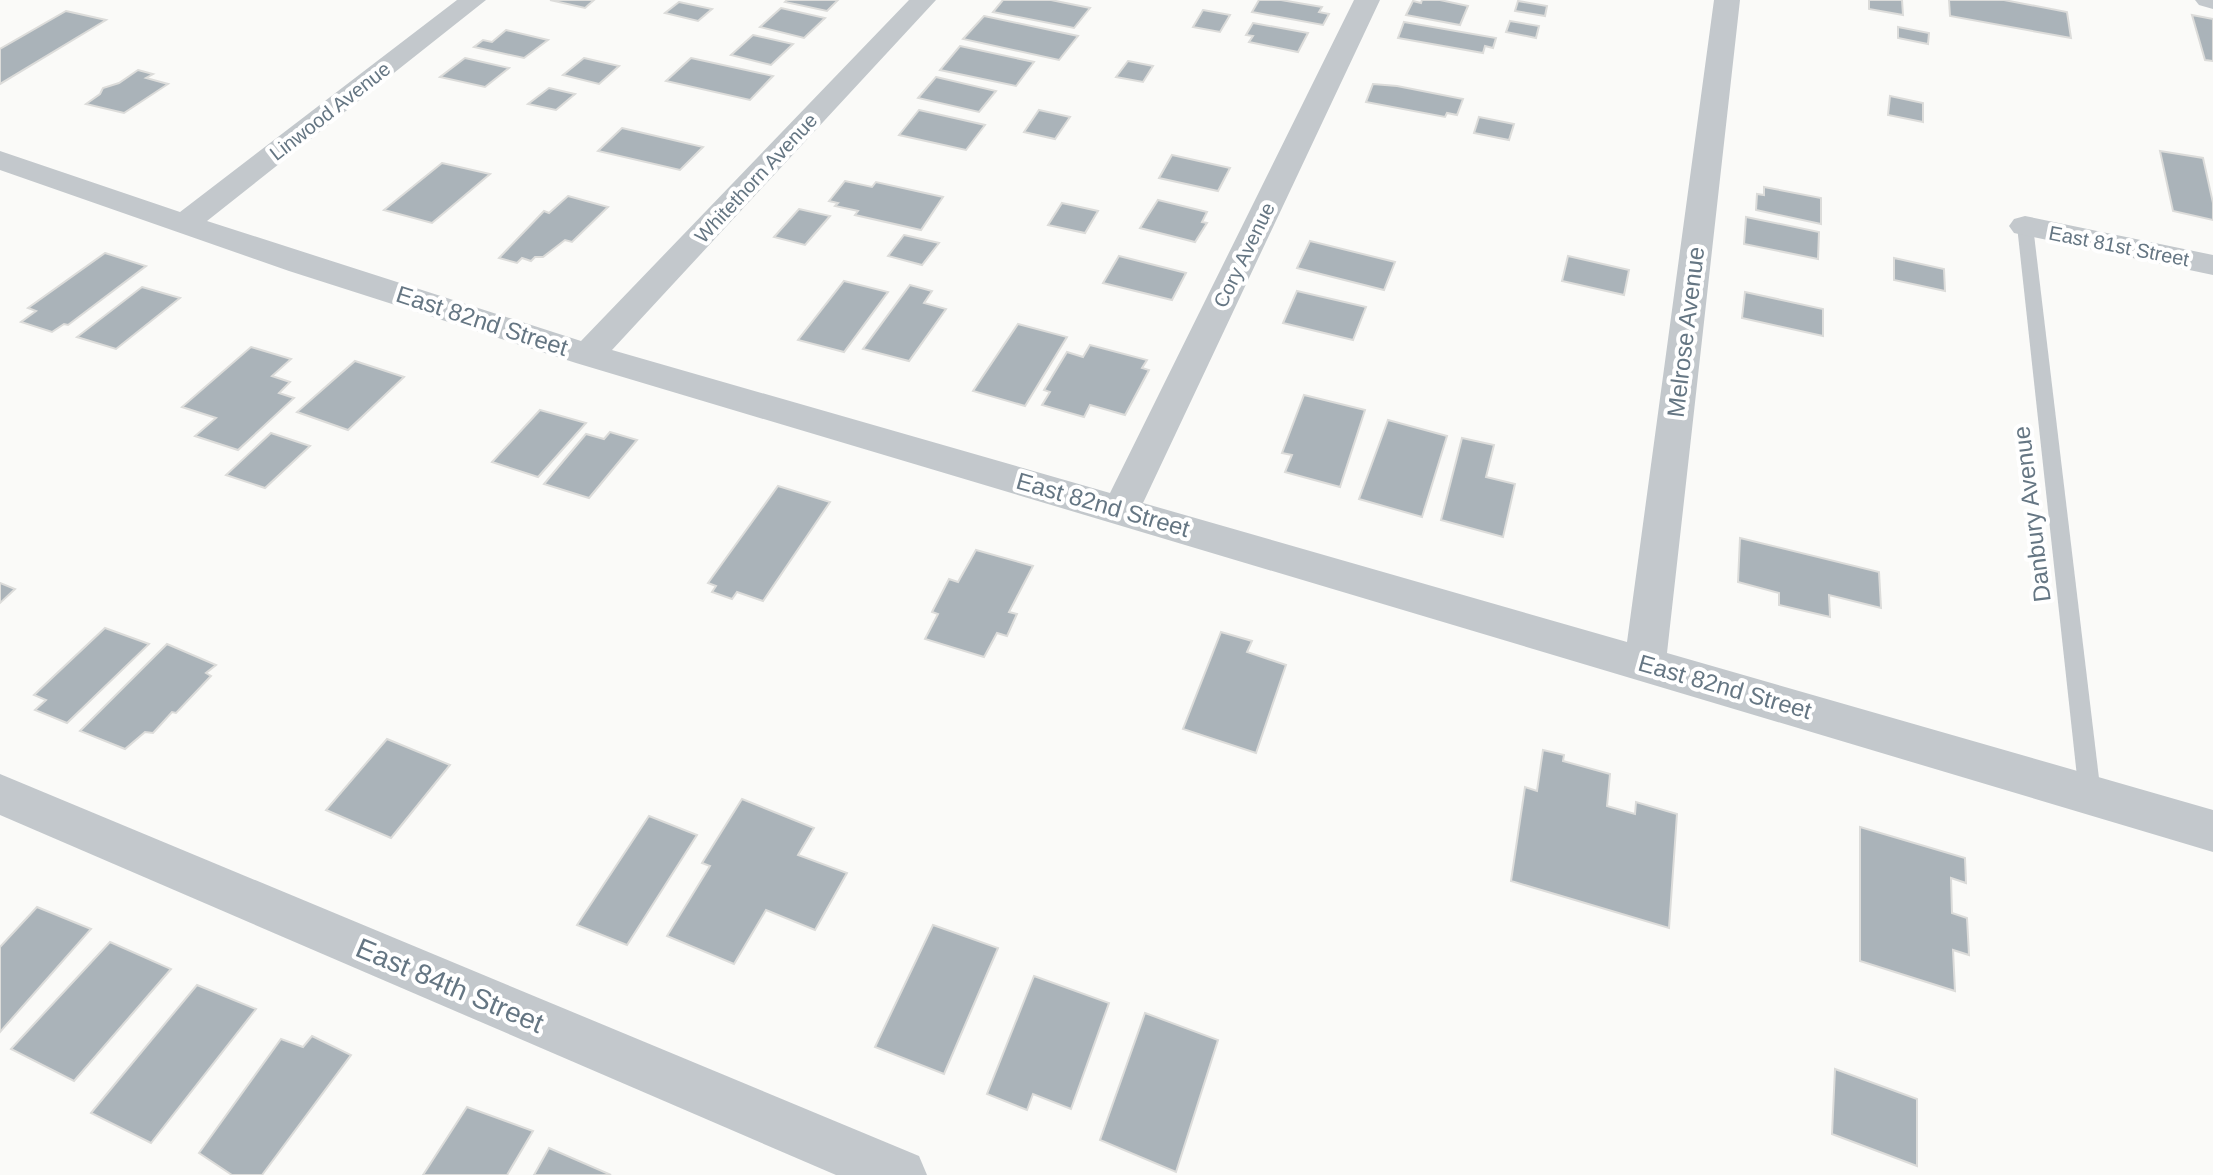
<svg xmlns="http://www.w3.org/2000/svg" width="2213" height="1175" font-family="Arial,sans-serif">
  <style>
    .building { fill: #aab3b9; stroke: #dcdcda; stroke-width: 2 }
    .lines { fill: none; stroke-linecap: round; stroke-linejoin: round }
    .lane { fill: #c3c8cc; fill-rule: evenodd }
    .street { fill: #c3c8cc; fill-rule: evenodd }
    .labels { text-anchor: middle; stroke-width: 8; stroke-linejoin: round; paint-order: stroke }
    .far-street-label { font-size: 20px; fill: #657683; stroke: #fff }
    .street-label { font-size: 24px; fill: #657683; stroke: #fff }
    .near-street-label { font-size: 28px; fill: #657683; stroke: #fff }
  </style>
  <rect width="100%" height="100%" fill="#fafaf8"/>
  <!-- building -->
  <g class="building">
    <path d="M 550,0 L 594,0 L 585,8 Z"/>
    <path d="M 787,0 L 838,0 L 827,11 L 785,2 Z"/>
    <path d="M 1003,0 L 1051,0 L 1090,8 L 1074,28 L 993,12 Z"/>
    <path d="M 1259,0 L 1281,0 L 1322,7 L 1319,12 L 1329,14 L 1323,25 L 1252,12 Z"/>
    <path d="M 1422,0 L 1440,0 L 1468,6 L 1460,25 L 1406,15 L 1413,1 L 1421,3 Z"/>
    <path d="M 1869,0 L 1902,0 L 1903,15 L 1869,9 Z"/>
    <path d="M 1949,0 L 2004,0 L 2067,12 L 2071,38 L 1950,16 Z"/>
    <path d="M 1518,1 L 1547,6 L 1545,16 L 1515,11 Z"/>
    <path d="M 679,2 L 712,9 L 698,21 L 665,13 Z"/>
    <path d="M 781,8 L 825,18 L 804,38 L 760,27 Z"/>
    <path d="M 1203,10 L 1230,15 L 1220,32 L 1193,27 Z"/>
    <path d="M 66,11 L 106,20 L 0,84 L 0,49 Z"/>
    <path d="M 2192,15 L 2213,19 L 2213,61 L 2205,60 Z"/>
    <path d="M 984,16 L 1078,36 L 1059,60 L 963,39 Z"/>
    <path d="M 1510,21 L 1539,26 L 1536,38 L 1506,32 Z"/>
    <path d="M 1404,22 L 1496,38 L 1493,48 L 1485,46 L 1483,53 L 1398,38 Z"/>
    <path d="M 1253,23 L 1308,33 L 1298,52 L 1249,42 L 1253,36 L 1246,35 Z"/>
    <path d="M 1898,27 L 1929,33 L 1928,44 L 1898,38 Z"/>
    <path d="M 506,30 L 548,40 L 524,58 L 474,47 L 483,40 L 492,42 Z"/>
    <path d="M 753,35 L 793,44 L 771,65 L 731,55 Z"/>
    <path d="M 960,46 L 1034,62 L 1016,86 L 940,70 Z"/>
    <path d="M 465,58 L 509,68 L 485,87 L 440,77 Z"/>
    <path d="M 584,58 L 619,66 L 599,84 L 563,75 Z"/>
    <path d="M 691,58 L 773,76 L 750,100 L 666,81 Z"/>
    <path d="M 1128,61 L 1153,66 L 1143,82 L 1116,77 Z"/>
    <path d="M 138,70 L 153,74 L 146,78 L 168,84 L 124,113 L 86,104 L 100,94 L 103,88 L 119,83 Z"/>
    <path d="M 936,77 L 996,91 L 979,112 L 918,98 Z"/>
    <path d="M 1373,84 L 1397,86 L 1463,99 L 1457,115 L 1447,113 L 1445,117 L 1366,102 Z"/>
    <path d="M 549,88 L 575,94 L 556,110 L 528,104 Z"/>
    <path d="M 1890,96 L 1923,103 L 1923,122 L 1888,115 Z"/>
    <path d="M 919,110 L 985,125 L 966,150 L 899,135 Z"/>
    <path d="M 1039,110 L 1070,117 L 1055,139 L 1024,132 Z"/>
    <path d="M 1479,117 L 1514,124 L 1509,140 L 1474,133 Z"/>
    <path d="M 622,128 L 703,147 L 680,170 L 598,151 Z"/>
    <path d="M 2160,151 L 2203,158 L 2213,203 L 2213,220 L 2173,211 Z"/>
    <path d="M 1172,155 L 1230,168 L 1218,191 L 1159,178 Z"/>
    <path d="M 442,163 L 490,174 L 432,223 L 384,210 Z"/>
    <path d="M 845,181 L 872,187 L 876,182 L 943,197 L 921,230 L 855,215 L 858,211 L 835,206 L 838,203 L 829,201 Z"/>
    <path d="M 1764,187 L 1821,198 L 1821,224 L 1756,210 L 1757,194 L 1764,195 Z"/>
    <path d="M 568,196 L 608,207 L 572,242 L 565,240 L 543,257 L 535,257 L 531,261 L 522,258 L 517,263 L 499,258 L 544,211 L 549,213 Z"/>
    <path d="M 1158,200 L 1207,212 L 1202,222 L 1207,223 L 1195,242 L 1140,228 Z"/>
    <path d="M 1062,203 L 1098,211 L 1085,233 L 1048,225 Z"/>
    <path d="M 799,209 L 830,216 L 805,245 L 774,237 Z"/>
    <path d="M 1746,217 L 1819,232 L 1818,259 L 1744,244 Z"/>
    <path d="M 904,235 L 939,243 L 922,265 L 888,256 Z"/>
    <path d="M 1310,241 L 1395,262 L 1384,290 L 1297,268 Z"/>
    <path d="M 105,253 L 146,266 L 68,325 L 64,324 L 52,332 L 21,322 L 36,311 L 28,308 Z"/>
    <path d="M 1119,256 L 1186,273 L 1172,300 L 1103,283 Z"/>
    <path d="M 1568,256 L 1629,270 L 1624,295 L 1562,281 Z"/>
    <path d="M 1894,258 L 1944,269 L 1945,291 L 1894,280 Z"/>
    <path d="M 844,281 L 888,292 L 844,352 L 798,340 Z"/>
    <path d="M 910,285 L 932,291 L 924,303 L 946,309 L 909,361 L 863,349 Z"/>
    <path d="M 142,287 L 180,298 L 116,349 L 77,337 Z"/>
    <path d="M 1297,291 L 1366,307 L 1353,340 L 1283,323 Z"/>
    <path d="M 1745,292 L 1823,309 L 1823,336 L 1742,318 Z"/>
    <path d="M 1018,324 L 1067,337 L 1025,406 L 973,391 Z"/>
    <path d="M 1090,345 L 1147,360 L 1142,368 L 1149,370 L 1125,415 L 1090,405 L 1084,417 L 1042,405 L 1050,392 L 1044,390 L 1067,352 L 1083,357 Z"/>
    <path d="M 251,347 L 291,359 L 272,376 L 290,382 L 279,393 L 294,398 L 238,450 L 195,436 L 216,418 L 182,407 Z"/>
    <path d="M 355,361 L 404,377 L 348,430 L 297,412 Z"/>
    <path d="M 1304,395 L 1365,410 L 1340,487 L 1285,472 L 1292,455 L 1282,453 Z"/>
    <path d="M 540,410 L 586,423 L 538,477 L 492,462 Z"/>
    <path d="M 1388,420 L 1447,436 L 1422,517 L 1359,499 Z"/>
    <path d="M 610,432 L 637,440 L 589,498 L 544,484 L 586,434 L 604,439 Z"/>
    <path d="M 271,433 L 310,446 L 265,488 L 226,475 Z"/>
    <path d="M 1462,438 L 1494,445 L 1486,477 L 1515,484 L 1503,537 L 1441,520 Z"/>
    <path d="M 778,486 L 830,502 L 763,601 L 737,592 L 732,599 L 712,592 L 716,586 L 708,583 Z"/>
    <path d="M 1740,538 L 1879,572 L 1881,608 L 1829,595 L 1830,617 L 1779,605 L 1779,593 L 1738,582 Z"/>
    <path d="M 976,550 L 1033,566 L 1009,612 L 1017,614 L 1007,636 L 997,633 L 984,657 L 925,639 L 938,614 L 932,612 L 949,579 L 958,582 Z"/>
    <path d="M 0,583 L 15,589 L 0,603 Z"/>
    <path d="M 105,628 L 149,644 L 67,723 L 35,710 L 46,700 L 34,695 Z"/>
    <path d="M 1221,632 L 1252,641 L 1247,652 L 1286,665 L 1256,753 L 1183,729 Z"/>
    <path d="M 167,644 L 216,665 L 206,673 L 211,676 L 176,713 L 172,712 L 153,733 L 145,732 L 125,749 L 80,731 Z"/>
    <path d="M 387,739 L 450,765 L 391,838 L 326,810 Z"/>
    <path d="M 1543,750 L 1564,755 L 1563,761 L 1610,774 L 1607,806 L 1635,814 L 1636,802 L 1677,814 L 1669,928 L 1511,881 L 1525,787 L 1537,791 Z"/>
    <path d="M 742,799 L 814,828 L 798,855 L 847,873 L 815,930 L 766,910 L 734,964 L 667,936 L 710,866 L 702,863 Z"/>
    <path d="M 649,816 L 697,835 L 627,945 L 577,925 Z"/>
    <path d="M 1860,827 L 1965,858 L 1966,883 L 1951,878 L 1952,913 L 1967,918 L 1969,955 L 1953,950 L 1955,991 L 1860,961 Z"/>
    <path d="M 37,907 L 91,929 L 0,1032 L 0,947 Z"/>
    <path d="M 933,925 L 998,948 L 944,1074 L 875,1047 Z"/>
    <path d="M 110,942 L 171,969 L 74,1081 L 11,1049 Z"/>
    <path d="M 1034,976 L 1109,1003 L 1071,1109 L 1033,1094 L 1027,1110 L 987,1094 Z"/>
    <path d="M 197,985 L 256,1009 L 151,1143 L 91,1113 Z"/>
    <path d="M 1145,1013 L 1218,1040 L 1176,1172 L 1100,1140 Z"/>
    <path d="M 312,1036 L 351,1055 L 262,1175 L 232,1175 L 199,1153 L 281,1039 L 303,1047 Z"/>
    <path d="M 1835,1069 L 1917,1099 L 1917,1166 L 1832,1134 Z"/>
    <path d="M 467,1107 L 533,1131 L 507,1175 L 423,1175 Z"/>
    <path d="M 549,1148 L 611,1175 L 534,1175 Z"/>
  </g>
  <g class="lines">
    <!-- lane -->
    <path class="lane" d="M 2025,221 L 2033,226 L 2101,795 L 2098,802 L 2090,805 L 2082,802 L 2079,795 L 2017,226 Z"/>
    <!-- street -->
    <g class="street">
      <path d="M 457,0 L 486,0 L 207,221 L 581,341 L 909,0 L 936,0 L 612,350 L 1110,493 L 1354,0 L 1380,0 L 1143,503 L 1627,642 L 1714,0 L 1740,0 L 1667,653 L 2213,810 L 2213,852 L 576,363 L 289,271 L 0,170 L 0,151 L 180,212 Z"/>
      <path d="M 2195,0 L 2213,0 L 2213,9 L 2199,5 Z"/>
      <path d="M 2025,216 L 2213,255 L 2213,275 L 2014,233 L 2009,226 L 2014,219 Z"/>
      <path d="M 0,774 L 919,1156 L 927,1175 L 836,1175 L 0,815 Z"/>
    </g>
  </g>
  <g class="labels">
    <!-- far-street labels -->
    <g class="far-street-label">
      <text transform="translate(330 111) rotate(-38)" y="7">Linwood Avenue</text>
      <text transform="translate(756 178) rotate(-47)" y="7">Whitethorn Avenue</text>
      <text transform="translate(2119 246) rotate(11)" y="7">East 81st Street</text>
      <text transform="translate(1244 255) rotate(-64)" y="7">Cory Avenue</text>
    </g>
    <!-- street labels -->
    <g class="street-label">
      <text transform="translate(482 321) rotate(18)" y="8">East 82nd Street</text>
      <text transform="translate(1686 332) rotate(-83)" y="8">Melrose Avenue</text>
      <text transform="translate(1103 505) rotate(16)" y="8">East 82nd Street</text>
      <text transform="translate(2032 514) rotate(-97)" y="8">Danbury Avenue</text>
      <text transform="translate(1725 687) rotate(16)" y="8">East 82nd Street</text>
    </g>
    <!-- near-street labels -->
    <g class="near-street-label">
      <text transform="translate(450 985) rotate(23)" y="10">East 84th Street</text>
    </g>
  </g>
</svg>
